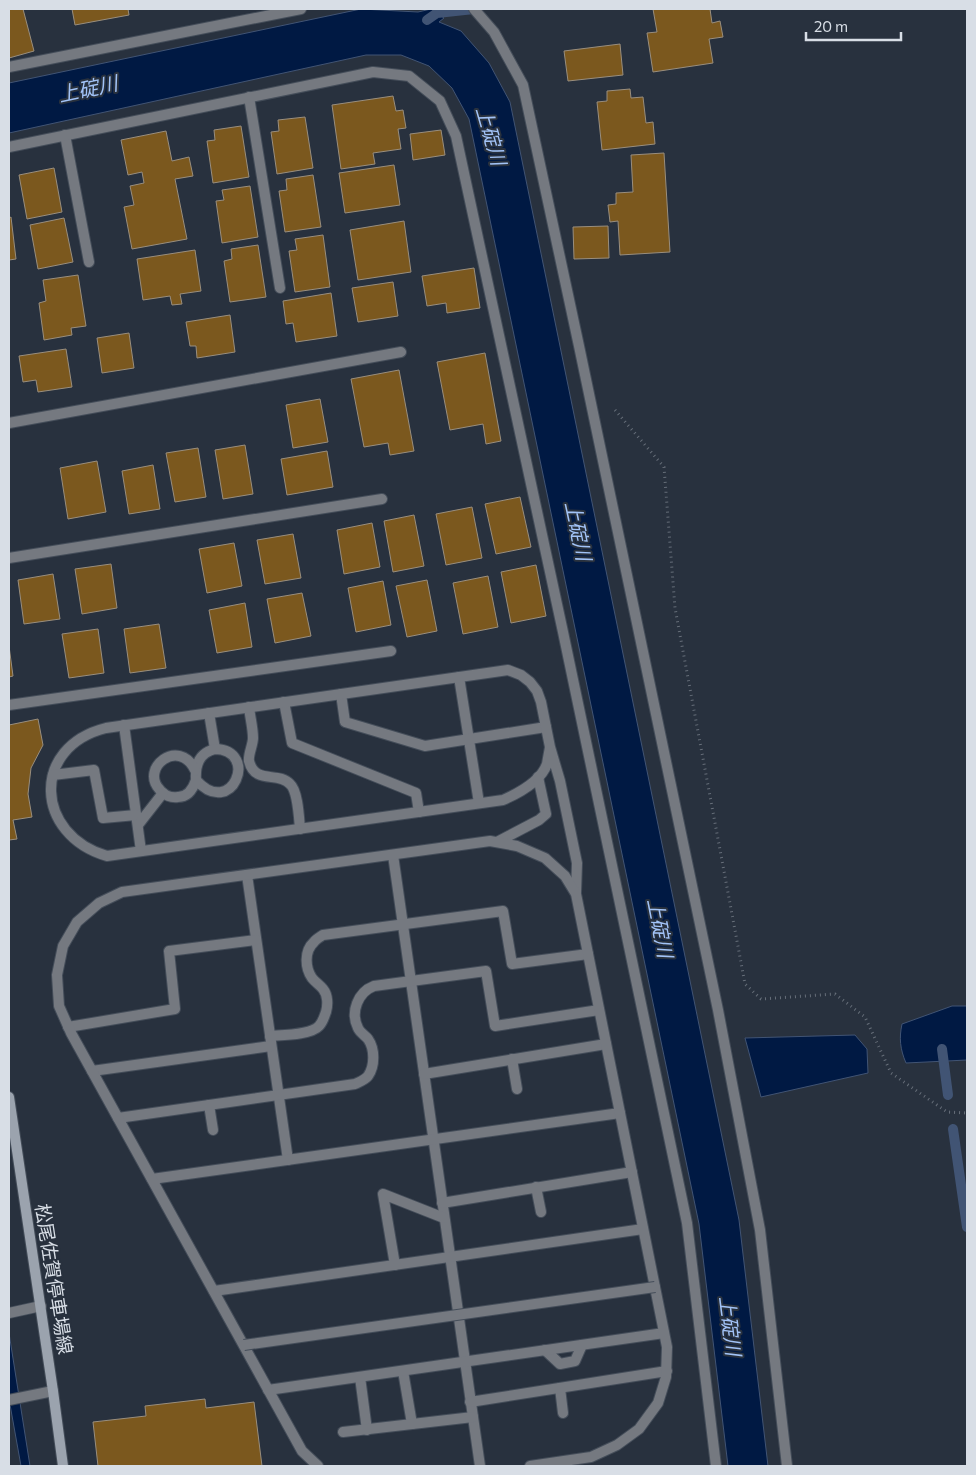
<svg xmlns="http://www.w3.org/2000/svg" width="976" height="1475" font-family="Commissioner,'Noto Sans JP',sans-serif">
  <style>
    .water { fill: #001943; stroke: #415474 }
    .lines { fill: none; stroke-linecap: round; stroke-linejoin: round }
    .stream { stroke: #415474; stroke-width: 10 }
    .building { fill: #7b581e; stroke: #998e7e }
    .lane-casing { stroke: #444d59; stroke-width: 12 }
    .street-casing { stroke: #444d59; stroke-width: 12 }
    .secondary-casing { stroke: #444d59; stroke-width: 12 }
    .path { stroke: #666e79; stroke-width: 3; stroke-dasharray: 1 4; stroke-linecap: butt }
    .lane { stroke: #757980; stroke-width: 10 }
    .street { stroke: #757980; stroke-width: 10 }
    .secondary { stroke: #9ba3ae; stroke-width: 10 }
    .lane-bridge-casing { stroke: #444d59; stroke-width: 12; stroke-linecap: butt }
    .lane-bridge { stroke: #757980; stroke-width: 10 }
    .labels { text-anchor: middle; stroke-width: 4; stroke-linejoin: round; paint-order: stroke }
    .street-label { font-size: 19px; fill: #d8dee6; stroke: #28313e }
    .water-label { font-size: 20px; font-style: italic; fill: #a2c3f7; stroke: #28313e }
  </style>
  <rect width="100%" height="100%" fill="#28313e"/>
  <!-- water -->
  <g class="water">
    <path d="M 361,9 L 418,12 L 431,9 L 444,18 L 439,22 L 461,31 L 489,63 L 510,102 L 739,1220 L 768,1466 L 728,1466 L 699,1224 L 469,119 L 452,88 L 429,66 L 401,55 L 366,55 L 9,133 L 9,83 Z"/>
    <path d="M 952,1006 L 967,1006 L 967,1060 L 906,1063 C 900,1049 899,1038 902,1024 Z"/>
    <path d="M 855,1035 L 867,1049 L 868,1073 L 761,1097 L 745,1038 Z"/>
    <path d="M 9,1333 L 30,1466 L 21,1466 L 9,1399 Z"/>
  </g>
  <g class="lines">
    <!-- stream -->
    <g class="stream">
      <path d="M 427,20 L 437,13 L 474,9"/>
      <path d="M 942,1049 L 948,1095"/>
      <path d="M 953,1129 L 967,1227"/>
    </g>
  </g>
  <!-- building -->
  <g class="building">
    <path d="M 9,9 L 23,9 L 34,51 L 9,58 Z"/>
    <path d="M 72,9 L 128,9 L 129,15 L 75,25 Z"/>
    <path d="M 653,9 L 710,9 L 712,23 L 720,21 L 723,37 L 709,39 L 713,63 L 653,72 L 647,33 L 657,32 Z"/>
    <path d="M 620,44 L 623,75 L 568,81 L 564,51 Z"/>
    <path d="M 630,89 L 631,98 L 643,97 L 646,123 L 653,122 L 655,144 L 602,150 L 597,102 L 607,101 L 607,91 Z"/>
    <path d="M 393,96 L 396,111 L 403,110 L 406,128 L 398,129 L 401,149 L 373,153 L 375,164 L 341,169 L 332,105 Z"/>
    <path d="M 305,117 L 313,168 L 277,174 L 271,132 L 279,131 L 278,120 Z"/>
    <path d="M 241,126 L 249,177 L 213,183 L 207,141 L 215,140 L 214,130 Z"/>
    <path d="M 441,130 L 445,155 L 413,160 L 410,134 Z"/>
    <path d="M 166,131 L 172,161 L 189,157 L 193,176 L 175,179 L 187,239 L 132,249 L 124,207 L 134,205 L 130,186 L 144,183 L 142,172 L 128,175 L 121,140 Z"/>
    <path d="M 664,153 L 670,252 L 620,255 L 618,221 L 610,222 L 608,205 L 616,204 L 616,193 L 633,192 L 631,155 Z"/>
    <path d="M 394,165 L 400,205 L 345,213 L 339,173 Z"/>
    <path d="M 54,168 L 62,212 L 27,219 L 19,175 Z"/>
    <path d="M 313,175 L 321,227 L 285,232 L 279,191 L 287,190 L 286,179 Z"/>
    <path d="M 250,186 L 258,237 L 222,243 L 216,201 L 224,200 L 222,190 Z"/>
    <path d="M 11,217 L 16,259 L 9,260 L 9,218 Z"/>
    <path d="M 64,218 L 73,262 L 38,269 L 30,225 Z"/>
    <path d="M 404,221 L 411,272 L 358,280 L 350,230 Z"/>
    <path d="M 608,226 L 609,258 L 574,259 L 573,227 Z"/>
    <path d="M 323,235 L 330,287 L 295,292 L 289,251 L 297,250 L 295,239 Z"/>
    <path d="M 258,245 L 266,297 L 230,302 L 224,261 L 232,259 L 231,249 Z"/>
    <path d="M 195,250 L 201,291 L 180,294 L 182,304 L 172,305 L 170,296 L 143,300 L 137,259 Z"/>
    <path d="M 474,268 L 480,308 L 447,313 L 446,303 L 427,306 L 422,276 Z"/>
    <path d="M 78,275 L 86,326 L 71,328 L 72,335 L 44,340 L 39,303 L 46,301 L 43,280 Z"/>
    <path d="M 393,282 L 398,316 L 358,322 L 352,288 Z"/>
    <path d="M 331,293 L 337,336 L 296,342 L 293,323 L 286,324 L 283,301 Z"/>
    <path d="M 230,315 L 235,352 L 197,358 L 196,346 L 190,346 L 186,322 Z"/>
    <path d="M 129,333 L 134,368 L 102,373 L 97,338 Z"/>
    <path d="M 66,349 L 72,387 L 38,392 L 36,380 L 23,382 L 19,356 Z"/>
    <path d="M 485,353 L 501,441 L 486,444 L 483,424 L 450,430 L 437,362 Z"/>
    <path d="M 399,370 L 414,451 L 390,455 L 388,443 L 364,447 L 351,379 Z"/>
    <path d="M 320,399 L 328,442 L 293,448 L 286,405 Z"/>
    <path d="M 245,445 L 253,494 L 223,499 L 215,450 Z"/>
    <path d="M 198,448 L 206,497 L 175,502 L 166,453 Z"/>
    <path d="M 327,451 L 333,487 L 287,495 L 281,459 Z"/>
    <path d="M 97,461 L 106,512 L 68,519 L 60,468 Z"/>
    <path d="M 153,465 L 160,509 L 129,514 L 122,471 Z"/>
    <path d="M 520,497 L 531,547 L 496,554 L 485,504 Z"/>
    <path d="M 472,507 L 482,558 L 446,565 L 436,514 Z"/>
    <path d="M 414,515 L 424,566 L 393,572 L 384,521 Z"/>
    <path d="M 372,523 L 380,567 L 344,574 L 337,530 Z"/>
    <path d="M 293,534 L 301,578 L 265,584 L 257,540 Z"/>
    <path d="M 234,543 L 242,586 L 207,593 L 199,549 Z"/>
    <path d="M 111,564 L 117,608 L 82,614 L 75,569 Z"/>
    <path d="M 536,565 L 546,616 L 511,623 L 501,572 Z"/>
    <path d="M 53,574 L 60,619 L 24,624 L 18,580 Z"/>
    <path d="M 488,576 L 498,627 L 463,634 L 453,583 Z"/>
    <path d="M 427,580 L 437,631 L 407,637 L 396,586 Z"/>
    <path d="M 383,581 L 391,625 L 356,632 L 348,588 Z"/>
    <path d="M 302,593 L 311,636 L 275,643 L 267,599 Z"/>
    <path d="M 245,603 L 252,647 L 217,653 L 209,610 Z"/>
    <path d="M 159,624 L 166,668 L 130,673 L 124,629 Z"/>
    <path d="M 98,629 L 104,673 L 69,678 L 62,634 Z"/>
    <path d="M 9,646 L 13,676 L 9,677 Z"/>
    <path d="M 38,719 L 43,745 L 31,768 L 28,794 L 32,817 L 13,820 L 17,839 L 9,840 L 9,725 Z"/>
    <path d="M 205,1399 L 206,1408 L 254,1402 L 262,1466 L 98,1466 L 93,1422 L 146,1416 L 145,1406 Z"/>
  </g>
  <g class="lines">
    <!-- lane casing -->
    <g class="lane-casing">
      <g id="lane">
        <path d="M 459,677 L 479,803"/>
        <path d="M 341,694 L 345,722 L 425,746 L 546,727"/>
        <path d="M 284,702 L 292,743 L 416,793 L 419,812"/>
        <path d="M 249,707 C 250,717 253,728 253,738 C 253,745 248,754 249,761 C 255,785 278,771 290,784 C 298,791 299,818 300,829"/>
        <path d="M 209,713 L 215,749"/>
        <path d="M 124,725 L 141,851"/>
        <path d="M 550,747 C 549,753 548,758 547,764 C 541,781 519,793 503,800 L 107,856 C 35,835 30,747 106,728 L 508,670 L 521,675 L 530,682 L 537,691 L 541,702 L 550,747 L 560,781 L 577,863 L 576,893"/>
        <path d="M 215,749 C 260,750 232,820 196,780 C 195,765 199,753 215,749 Z"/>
        <path d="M 195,770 C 179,737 139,768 160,790 C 164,795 171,798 178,797 C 188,797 193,789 196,780"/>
        <path d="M 53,775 L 94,770 L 103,818 L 136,815"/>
        <path d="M 138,825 L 163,793"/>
        <path d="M 497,842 L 539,820 L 546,814 L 538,777"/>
        <path d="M 393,855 L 480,1466"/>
        <path d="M 247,875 L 288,1160"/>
        <path d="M 68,1027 L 175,1009 L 169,951 L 256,940"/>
        <path d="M 270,1036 C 282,1035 311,1035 319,1026 C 323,1022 324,1017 326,1012 C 328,1005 328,995 323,989 C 320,985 315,982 312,978 C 305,968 304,951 314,942 C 316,939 320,937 323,935 L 503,911 L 512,964 L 588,954"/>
        <path d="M 512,1059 L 517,1089"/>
        <path d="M 92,1071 L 271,1046"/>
        <path d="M 424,1074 L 606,1044"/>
        <path d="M 209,1105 L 213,1130"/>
        <path d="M 118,1118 L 355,1084 C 359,1082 365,1080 368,1076 C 375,1066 375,1049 368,1039 C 365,1035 360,1033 358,1028 C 350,1012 358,992 374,986 L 486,971 L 495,1026 L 599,1010"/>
        <path d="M 152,1179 L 620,1113"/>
        <path d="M 536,1187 L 541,1212"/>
        <path d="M 442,1203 L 632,1172"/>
        <path d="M 395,1265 L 383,1194 L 444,1218"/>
        <path d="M 214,1291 L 643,1229"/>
        <path d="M 545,1350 L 560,1364 L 575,1361 L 582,1345"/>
        <path d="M 403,1371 L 412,1424"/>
        <path d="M 360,1377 L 367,1430"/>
        <path d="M 560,1388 L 563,1413"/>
        <path d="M 268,1390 L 664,1333"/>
        <path d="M 470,1402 L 667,1371"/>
        <path d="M 343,1432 L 473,1417"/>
        <path d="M 318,1466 L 302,1451 L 71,1033 L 59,1006 L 57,975 L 63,946 L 77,922 L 99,903 L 122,892 L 490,841 L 517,846 L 545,858 L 565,876 L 576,894 L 667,1347 L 666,1377 L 658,1403 L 639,1429 L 617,1445 L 591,1457 L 530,1466"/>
      </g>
    </g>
    <!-- street casing -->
    <g class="street-casing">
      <g id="street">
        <path d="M 474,9 L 494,32 L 523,85 L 579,346 L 718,1010 L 760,1230 L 787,1466"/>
        <path d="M 9,67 L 301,9"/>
        <path d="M 249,97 L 280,288"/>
        <path d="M 65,135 L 89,262"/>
        <path d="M 9,147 L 373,72 L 409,76 L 440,101 L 456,136 L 563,632 L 687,1223 L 716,1466"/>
        <path d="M 9,423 L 401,352"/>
        <path d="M 9,558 L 382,499"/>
        <path d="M 9,705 L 391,651"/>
        <path d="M 9,1313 L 41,1306"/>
        <path d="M 9,1400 L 53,1391"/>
      </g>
    </g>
    <!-- secondary casing -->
    <g class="secondary-casing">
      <path id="secondary" d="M 9,1097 L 53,1391 L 63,1466"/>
    </g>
    <!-- path -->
    <path class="path" d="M 615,410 L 664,467 L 675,608 L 745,984 L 761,999 L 835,994 L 865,1017 L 891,1073 L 947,1112 L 967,1113"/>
    <!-- lane -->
    <use href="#lane" class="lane"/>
    <!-- street -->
    <use href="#street" class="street"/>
    <!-- secondary -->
    <use href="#secondary" class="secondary"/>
    <!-- lane-bridge casing -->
    <g class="lane-bridge-casing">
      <path id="lane-bridge" d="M 244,1345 L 655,1287"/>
    </g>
    <!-- lane-bridge -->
    <use href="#lane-bridge" class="lane-bridge"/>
  </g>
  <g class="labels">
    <!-- street labels -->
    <g class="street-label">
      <text transform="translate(54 1279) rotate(81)" y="7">松尾佐賀停車場線</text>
    </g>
    <!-- water labels -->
    <g class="water-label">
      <text transform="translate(88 89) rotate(-12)" y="7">上碇川</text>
      <text transform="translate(491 136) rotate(74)" y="7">上碇川</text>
      <text transform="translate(578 531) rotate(78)" y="7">上碇川</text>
      <text transform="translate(660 928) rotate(79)" y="7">上碇川</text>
      <text transform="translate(730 1326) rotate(83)" y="7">上碇川</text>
    </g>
  </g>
  <!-- border -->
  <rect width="976" height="1475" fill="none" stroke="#d8dee6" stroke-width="20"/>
  <!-- scale -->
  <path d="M806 32v8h95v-8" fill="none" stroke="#d8dee6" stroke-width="2.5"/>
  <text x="814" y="32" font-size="15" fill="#d8dee6" stroke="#28313e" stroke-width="4" paint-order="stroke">20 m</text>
</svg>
